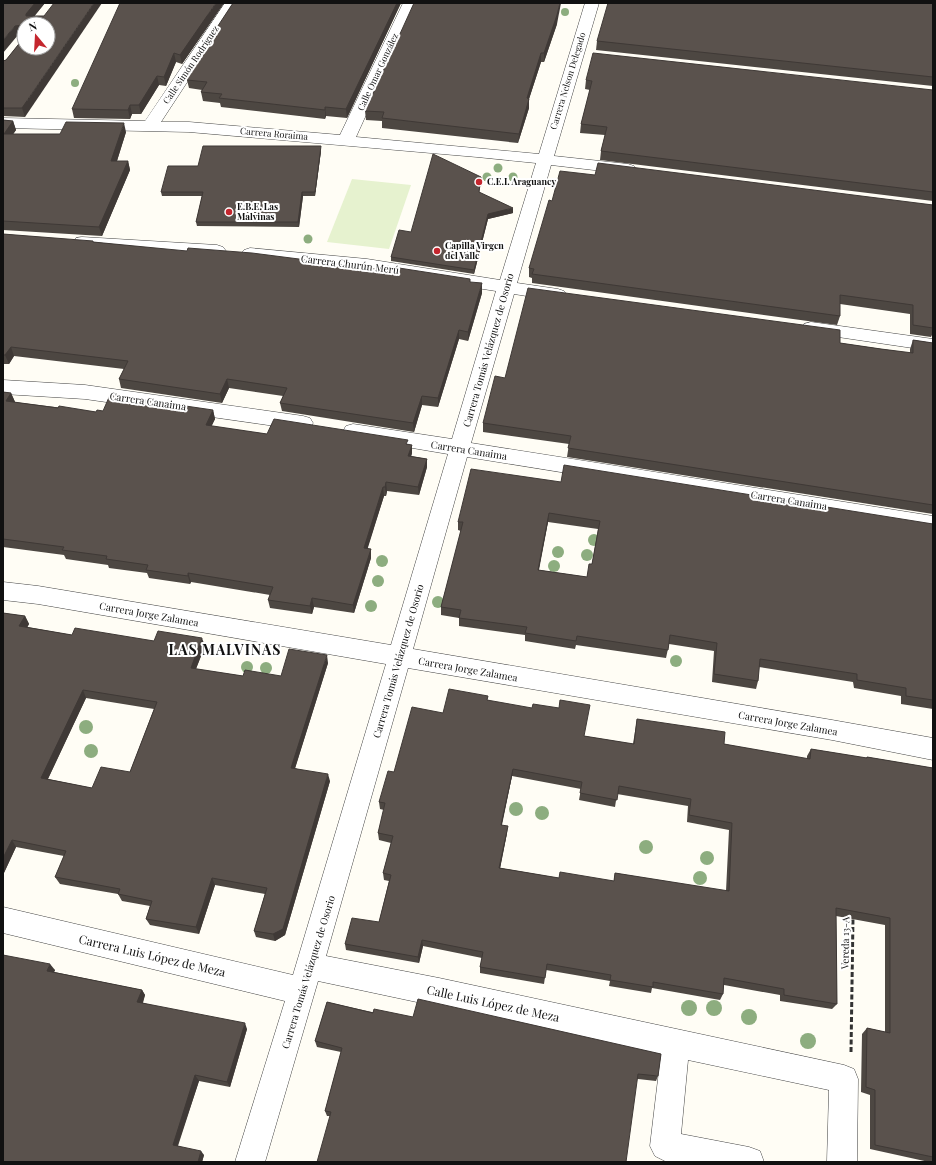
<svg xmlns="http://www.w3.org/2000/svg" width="936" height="1165" font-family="'Playfair Display',serif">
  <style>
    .pitch { fill: #e6f2cf }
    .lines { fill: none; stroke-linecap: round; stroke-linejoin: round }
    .minor-casing { stroke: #444; stroke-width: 1 }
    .path { stroke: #333; stroke-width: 3; stroke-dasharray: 5 2.5; stroke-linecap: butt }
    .minor { fill: #fff; fill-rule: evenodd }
    .tree { fill: #8dad7f }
    .wall { fill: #4d4742; fill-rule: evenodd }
    .shaded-wall { fill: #3f3936 }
    .building { fill: #5a524d; stroke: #3f3936; fill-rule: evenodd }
    .poi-dot { fill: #c4262e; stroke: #fff; stroke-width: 1.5 }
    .labels { text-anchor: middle; stroke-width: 4; stroke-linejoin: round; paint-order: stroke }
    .far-street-label { font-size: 9px; fill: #111; stroke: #fff }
    .far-poi-label { font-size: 9px; font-weight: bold; fill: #111; stroke: #fff; text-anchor: start }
    .street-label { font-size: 10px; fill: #111; stroke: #fff }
    .near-street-label { font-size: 12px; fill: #111; stroke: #fff }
    .district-label { font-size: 14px; font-weight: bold; letter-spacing: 1px; fill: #111; stroke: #fff }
  </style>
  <rect width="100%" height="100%" fill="#fffdf5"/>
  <!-- pitch -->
  <path class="pitch" d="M 352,179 L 411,185 L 389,249 L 327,242 Z"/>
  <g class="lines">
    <!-- minor casing -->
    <g class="minor-casing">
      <g id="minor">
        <path d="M 225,3 L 239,3 L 161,122 L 189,122 L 340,135 L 403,3 L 417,3 L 356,137 L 539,154 L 585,3 L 599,3 L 554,156 L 628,164 L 634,166 L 636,169 L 634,172 L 628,174 L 551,165 L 517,283 L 558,289 L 564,291 L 567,295 L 564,299 L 558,301 L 514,294 L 471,443 L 933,516 L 933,532 L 467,457 L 413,649 L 832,720 L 933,738 L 933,760 L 832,740 L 408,668 L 326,956 L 439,978 L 844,1065 L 854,1069 L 858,1079 L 857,1162 L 827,1162 L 829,1090 L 688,1060 L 681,1134 L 749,1147 L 760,1151 L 764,1162 L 665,1161 L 655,1156 L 650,1146 L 661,1054 L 318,981 L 265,1162 L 235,1162 L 285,1001 L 3,933 L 3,907 L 293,975 L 386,664 L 38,604 L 3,600 L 3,582 L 38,586 L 391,645 L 448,454 L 353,438 L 346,436 L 343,431 L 346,426 L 353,424 L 452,439 L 496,291 L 367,271 L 250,260 L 244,258 L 241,254 L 244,250 L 250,248 L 367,259 L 500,280 L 536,163 L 477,157 L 189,132 L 3,128 L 3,118 L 145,121 Z"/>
        <path d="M 82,237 L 217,245 L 223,247 L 226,251 L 223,255 L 217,257 L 76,246 L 73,242 L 76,238 Z"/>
        <path d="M 811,322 L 933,339 L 933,351 L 804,332 L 802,328 L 804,324 Z"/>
        <path d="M 3,380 L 85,385 L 303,416 L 310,418 L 313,423 L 310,428 L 303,430 L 85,399 L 3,394 Z"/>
      </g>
    </g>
    <!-- path -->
    <path class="path" d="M 851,1052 L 853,917"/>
    <!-- minor -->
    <use href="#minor" class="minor"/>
  </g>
  <!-- trees -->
  <g class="tree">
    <circle cx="565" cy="12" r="4"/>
    <circle cx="75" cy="83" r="4"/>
    <circle cx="498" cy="168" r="4.5"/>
    <circle cx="487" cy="177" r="4.5"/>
    <circle cx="513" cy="177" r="4.5"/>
    <circle cx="308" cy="239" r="4.5"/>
    <circle cx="594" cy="540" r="6"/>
    <circle cx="558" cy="552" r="6"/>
    <circle cx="587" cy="555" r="6"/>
    <circle cx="382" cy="561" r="6"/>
    <circle cx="554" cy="566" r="6"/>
    <circle cx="378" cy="581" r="6"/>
    <circle cx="438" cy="602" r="6"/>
    <circle cx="371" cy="606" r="6"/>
    <circle cx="676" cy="661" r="6"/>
    <circle cx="247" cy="667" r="6"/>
    <circle cx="266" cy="668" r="6"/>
    <circle cx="86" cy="727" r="7"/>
    <circle cx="91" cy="751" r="7"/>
    <circle cx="516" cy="809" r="7"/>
    <circle cx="542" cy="813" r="7"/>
    <circle cx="646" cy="847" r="7"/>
    <circle cx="707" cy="858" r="7"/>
    <circle cx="700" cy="878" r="7"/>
    <circle cx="689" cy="1008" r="8"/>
    <circle cx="714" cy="1008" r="8"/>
    <circle cx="749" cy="1017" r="8"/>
    <circle cx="808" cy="1041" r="8"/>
  </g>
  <!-- wall -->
  <g class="wall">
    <path d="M 3,3 L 45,3 L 34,16 L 25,117 L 3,116 L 3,61 L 6,60 L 22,40 L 22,34 L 18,35 Z"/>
    <path d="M 224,3 L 182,64 L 176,62 L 166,86 L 159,85 L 141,114 L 132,114 L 130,119 L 74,118 L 72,109 Z"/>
    <path d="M 233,3 L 401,3 L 347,118 L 326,116 L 325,119 L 221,107 L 220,103 L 203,101 L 201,92 L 202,90 L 189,88 L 187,80 Z"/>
    <path d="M 933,3 L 933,86 L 596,50 L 597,41 Z"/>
    <path d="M 557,24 L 544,62 L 541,62 L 529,99 L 529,108 L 518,143 L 382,128 L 382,121 L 366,120 L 365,111 Z"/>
    <path d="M 586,80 L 933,90 L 933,201 L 600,160 L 601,151 L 605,135 L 580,133 L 581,124 L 590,90 L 585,89 Z"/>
    <path d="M 3,120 L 13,121 L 16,130 L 13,134 L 60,134 L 126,132 L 117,161 L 128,161 L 130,170 L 102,236 L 3,230 Z"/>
    <path d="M 321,151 L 315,196 L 303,196 L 299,227 L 197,226 L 196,222 L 202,196 L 162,196 L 161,192 L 198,166 Z"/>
    <path d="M 595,175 L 933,205 L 933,333 L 931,337 L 910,334 L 910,314 L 840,304 L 840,316 L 837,325 L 532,283 L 532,278 L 529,277 L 529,268 L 552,201 Z"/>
    <path d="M 481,182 L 479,192 L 513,213 L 488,219 L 474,274 L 391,261 L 391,257 L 411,232 Z"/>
    <path d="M 3,234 L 94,242 L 470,282 L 482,293 L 468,341 L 459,339 L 438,407 L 422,405 L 414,432 L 282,411 L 280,403 L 283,396 L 229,388 L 222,403 L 121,388 L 119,379 L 124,369 L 14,356 L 9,364 L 3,364 Z"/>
    <path d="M 913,340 L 933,343 L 933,514 L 567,457 L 569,444 L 483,432 L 483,423 L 505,378 L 840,343 L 910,353 L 910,349 Z"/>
    <path d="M 3,392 L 11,393 L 15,402 L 14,402 L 96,412 L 103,411 L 213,410 L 215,419 L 211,426 L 267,434 L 408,444 L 412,453 L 411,456 L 427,459 L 427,467 L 419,495 L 387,491 L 386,496 L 384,496 L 367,549 L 371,549 L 371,558 L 354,613 L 314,607 L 312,614 L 270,608 L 268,600 L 270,595 L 191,582 L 190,584 L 149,578 L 147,573 L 109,568 L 108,565 L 66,559 L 64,555 L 3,547 Z"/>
    <path d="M 561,482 L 933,524 L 933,709 L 901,704 L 901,696 L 854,688 L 853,682 L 759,667 L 758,681 L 756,689 L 712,682 L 714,651 L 669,644 L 666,658 L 576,645 L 575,649 L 525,641 L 525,635 L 459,626 L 459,618 L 441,615 L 441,607 L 461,531 L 458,530 L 458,522 ZM 548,522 L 598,529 L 592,564 L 587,577 L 539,570 Z"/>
    <path d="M 3,613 L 25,616 L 29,624 L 27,627 L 72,635 L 154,641 L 205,646 L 196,669 L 243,676 L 281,676 L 328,663 L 295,768 L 330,781 L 285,935 L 275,941 L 256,937 L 254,931 L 265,894 L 215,885 L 199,934 L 150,925 L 146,919 L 150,906 L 122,901 L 118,894 L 60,884 L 55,877 L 64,856 L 16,847 L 3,875 ZM 86,698 L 154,709 L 130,772 L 92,788 L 48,779 Z"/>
    <path d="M 487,700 L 584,736 L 633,744 L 637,719 L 724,744 L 807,759 L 807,756 L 811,749 L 866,758 L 867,757 L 933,768 L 933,1162 L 929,1162 L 870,1149 L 870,1095 L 861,1092 L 862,1034 L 867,1028 L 885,1032 L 885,925 L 836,916 L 837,1004 L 832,1009 L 780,1001 L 780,995 L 724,985 L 723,994 L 720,1000 L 652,988 L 651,993 L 609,986 L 610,981 L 546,970 L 544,984 L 480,973 L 480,967 L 482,958 L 423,946 L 419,963 L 346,950 L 345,944 L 379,922 L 389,881 L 384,880 L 383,873 L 391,843 L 379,840 L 378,833 L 384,810 L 380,809 L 379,802 L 394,772 L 443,713 ZM 512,776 L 581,789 L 579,800 L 615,807 L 617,794 L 688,806 L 687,822 L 729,830 L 726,891 L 615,873 L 614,881 L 559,878 L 500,868 L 507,833 L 502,825 Z"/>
    <path d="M 3,955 L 55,970 L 54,972 L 142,990 L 145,995 L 143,1003 L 247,1029 L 230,1087 L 199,1081 L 178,1146 L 204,1155 L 202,1162 L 3,1162 Z"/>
    <path d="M 327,1002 L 658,1076 L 656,1081 L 638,1079 L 330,1116 L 327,1116 L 325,1111 L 341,1052 L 317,1047 L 315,1041 Z"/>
  </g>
  <!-- shaded-wall -->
  <g class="shaded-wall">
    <path d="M 35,3 L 45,3 L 29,23 L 26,14 Z"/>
    <path d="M 94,3 L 102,3 L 25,117 L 22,108 Z"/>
    <path d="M 216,3 L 224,3 L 182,64 L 180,55 Z"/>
    <path d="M 397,3 L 401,3 L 347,118 L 346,109 Z"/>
    <path d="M 560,3 L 561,3 L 557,24 L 544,62 L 544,53 Z"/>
    <path d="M 22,25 L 24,34 L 18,35 L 3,53 L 3,40 L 15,26 Z"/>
    <path d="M 174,53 L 176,62 L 166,86 L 164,77 Z"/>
    <path d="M 541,53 L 541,62 L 529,99 L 529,108 L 518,143 L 519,134 L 527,98 Z"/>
    <path d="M 157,76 L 159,85 L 141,114 L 139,105 Z"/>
    <path d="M 130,105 L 132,114 L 130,119 L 128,110 Z"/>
    <path d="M 325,107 L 326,116 L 325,119 Z"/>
    <path d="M 13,121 L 16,130 L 7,143 L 4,134 Z"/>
    <path d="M 124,123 L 126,132 L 114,170 L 111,161 Z"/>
    <path d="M 321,146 L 321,151 L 315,196 L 315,192 Z"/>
    <path d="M 128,161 L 130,170 L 102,236 L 99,227 Z"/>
    <path d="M 302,192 L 303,196 L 299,227 L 298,222 Z"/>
    <path d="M 513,208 L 513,213 L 488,219 L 474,274 L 474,270 L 488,214 Z"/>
    <path d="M 482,283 L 482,293 L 468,341 L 468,332 Z"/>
    <path d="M 459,330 L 459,339 L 438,407 L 438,398 Z"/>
    <path d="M 11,347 L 14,356 L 9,364 L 5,355 Z"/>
    <path d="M 227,379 L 229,388 L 222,403 L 220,394 Z"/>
    <path d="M 11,393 L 15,402 L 10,410 L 6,401 Z"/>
    <path d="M 422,396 L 422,405 L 414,432 L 413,423 Z"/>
    <path d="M 213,410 L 215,419 L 208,434 L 206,425 Z"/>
    <path d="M 412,445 L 412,453 L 409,465 L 408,456 Z"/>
    <path d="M 427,459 L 427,467 L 419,495 L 418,487 Z"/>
    <path d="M 386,482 L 387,491 L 386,496 L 385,487 Z"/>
    <path d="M 383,487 L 384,496 L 365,557 L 364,548 Z"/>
    <path d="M 549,513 L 548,522 L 537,578 L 538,570 Z"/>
    <path d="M 371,549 L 371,558 L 354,613 L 353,605 Z"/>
    <path d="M 188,573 L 191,582 L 190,584 L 188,576 Z"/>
    <path d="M 312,598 L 314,607 L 312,614 L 310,606 Z"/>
    <path d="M 25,616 L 29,624 L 24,634 L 19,626 Z"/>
    <path d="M 202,638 L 205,646 L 193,676 L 191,668 Z"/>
    <path d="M 327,655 L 328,663 L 293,775 L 291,768 Z"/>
    <path d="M 83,690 L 86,698 L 45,785 L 41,778 Z"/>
    <path d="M 513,769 L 512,776 L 500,832 L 501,825 Z"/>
    <path d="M 328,774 L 330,781 L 285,935 L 275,941 L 273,934 Z"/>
    <path d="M 508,826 L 507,833 L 499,874 L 499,868 Z"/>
    <path d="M 12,840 L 16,847 L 3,875 L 3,858 Z"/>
    <path d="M 212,878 L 215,885 L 199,934 L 196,927 Z"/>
    <path d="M 422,940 L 423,946 L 419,963 L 418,957 Z"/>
    <path d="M 50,964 L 55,970 L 52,977 L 47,971 Z"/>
    <path d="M 142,990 L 145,995 L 141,1007 L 137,1002 Z"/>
    <path d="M 245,1023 L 247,1029 L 230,1087 L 227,1082 Z"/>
    <path d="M 195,1075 L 199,1081 L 176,1150 L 173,1145 Z"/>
    <path d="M 201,1151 L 204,1155 L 202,1162 L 198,1162 Z"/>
  </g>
  <!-- building -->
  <g class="building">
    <path d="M 3,3 L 35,3 L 26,14 L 26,16 L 44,16 L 54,3 L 94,3 L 22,108 L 3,108 L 3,61 L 6,60 L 22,40 L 22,25 L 15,26 L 3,40 ZM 24,24 L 48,24 L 48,48 L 24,48 Z"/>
    <path d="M 120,3 L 216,3 L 180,55 L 174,53 L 164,77 L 157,76 L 139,105 L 130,105 L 128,110 L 72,109 Z"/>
    <path d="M 233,3 L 397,3 L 346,109 L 325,107 L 325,110 L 219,98 L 222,94 L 201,92 L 207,82 L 187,80 L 189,70 Z"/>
    <path d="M 414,3 L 560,3 L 557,15 L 544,53 L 541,53 L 527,98 L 529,99 L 519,134 L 382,118 L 384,112 L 365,111 Z"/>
    <path d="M 608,3 L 933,3 L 933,77 L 597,41 Z"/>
    <path d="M 593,53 L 933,90 L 933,192 L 601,151 L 607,127 L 581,124 L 592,81 L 586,80 Z"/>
    <path d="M 3,120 L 13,121 L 4,134 L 60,134 L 66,122 L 124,123 L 111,161 L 128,161 L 99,227 L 3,221 Z"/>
    <path d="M 203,146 L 321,146 L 315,192 L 302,192 L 298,222 L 196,222 L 203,192 L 161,192 L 168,166 L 198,166 Z"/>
    <path d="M 433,154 L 481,177 L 479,192 L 513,208 L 488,214 L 474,270 L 391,257 L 399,230 L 411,232 Z"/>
    <path d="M 598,163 L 933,205 L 933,328 L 913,325 L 913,305 L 840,295 L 840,316 L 532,274 L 534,269 L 529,268 L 549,200 L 552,201 L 560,171 L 595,175 Z"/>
    <path d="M 3,234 L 93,241 L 93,242 L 187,251 L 188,248 L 252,253 L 385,270 L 386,266 L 470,279 L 470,282 L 482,283 L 468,332 L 459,330 L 438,398 L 422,396 L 413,423 L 280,403 L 287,388 L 227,379 L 220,394 L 119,379 L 128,361 L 11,347 L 5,355 L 3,355 Z"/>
    <path d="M 528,288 L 840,330 L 840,343 L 881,349 L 913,353 L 913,340 L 933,343 L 933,505 L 568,448 L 571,436 L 483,423 L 495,376 L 505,378 Z"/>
    <path d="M 3,392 L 11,393 L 6,401 L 58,408 L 59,406 L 96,412 L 97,410 L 103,411 L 110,395 L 213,410 L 206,425 L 267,434 L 274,419 L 287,421 L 408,440 L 406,444 L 412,445 L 408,456 L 427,459 L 418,487 L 386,482 L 385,487 L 383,487 L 364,548 L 371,549 L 353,605 L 312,598 L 310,606 L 268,600 L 273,587 L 188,573 L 188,576 L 146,570 L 148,565 L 106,559 L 107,556 L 62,550 L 64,547 L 3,539 Z"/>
    <path d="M 564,465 L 933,524 L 933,700 L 906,696 L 906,688 L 857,680 L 857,674 L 760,659 L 758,681 L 714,674 L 717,643 L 670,635 L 668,650 L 577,636 L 576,641 L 525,633 L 527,627 L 459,618 L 461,610 L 441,607 L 463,522 L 458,522 L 471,469 L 561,482 ZM 549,513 L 600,521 L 592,564 L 589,564 L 587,577 L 538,570 Z"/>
    <path d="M 3,613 L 25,616 L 19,626 L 72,635 L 75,628 L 154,641 L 158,631 L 202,638 L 191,668 L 243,676 L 245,670 L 281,676 L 289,649 L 327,655 L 291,768 L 328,774 L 283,929 L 273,934 L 254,931 L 267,888 L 212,878 L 196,927 L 146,919 L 152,901 L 118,894 L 120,889 L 55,877 L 66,851 L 12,840 L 3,858 ZM 83,690 L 157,702 L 130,772 L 101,767 L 92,788 L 41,778 Z"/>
    <path d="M 449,689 L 488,696 L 487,700 L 532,708 L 533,704 L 559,708 L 560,700 L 590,705 L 584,736 L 634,744 L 637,719 L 725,732 L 724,744 L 810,759 L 811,749 L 867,758 L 867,757 L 933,768 L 933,1157 L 875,1145 L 875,1090 L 866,1087 L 867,1028 L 890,1033 L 890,918 L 836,908 L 837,1004 L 784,995 L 784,989 L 724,978 L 723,994 L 653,982 L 653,987 L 610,980 L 611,975 L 547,964 L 545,978 L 480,967 L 483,952 L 422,940 L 418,957 L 345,944 L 352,918 L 379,922 L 391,875 L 383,873 L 393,836 L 378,833 L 385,803 L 379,802 L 388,771 L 394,772 L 412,707 L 443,713 ZM 513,769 L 582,782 L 580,793 L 617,800 L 619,786 L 691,799 L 689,815 L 732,823 L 729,891 L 615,873 L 614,881 L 560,872 L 559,878 L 499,868 L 508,826 L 501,825 Z"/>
    <path d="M 3,955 L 50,964 L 47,971 L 142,990 L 137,1002 L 245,1023 L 227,1082 L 195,1075 L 173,1145 L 201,1151 L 198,1162 L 3,1162 Z"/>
    <path d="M 418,999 L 661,1054 L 658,1076 L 638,1074 L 626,1162 L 317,1162 L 331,1112 L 325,1111 L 342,1048 L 315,1041 L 327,1002 L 373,1013 L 374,1009 L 413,1017 Z"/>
  </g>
  <!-- markers -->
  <g class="poi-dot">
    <circle cx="479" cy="182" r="4"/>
    <circle cx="229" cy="212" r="4"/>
    <circle cx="437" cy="251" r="4"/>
  </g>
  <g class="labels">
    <!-- far-street labels -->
    <g class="far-street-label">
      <text transform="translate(191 65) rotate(-56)" y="3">Calle Simón Rodríguez</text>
      <text transform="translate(378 72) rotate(-65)" y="3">Calle Omar González</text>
      <text transform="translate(568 81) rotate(-73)" y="3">Carrera Nelson Delegado</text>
      <text transform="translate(274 134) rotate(5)" y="3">Carrera Roraima</text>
    </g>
    <!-- far-poi labels -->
    <g class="far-poi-label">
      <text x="487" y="185">C.E.I. Araguaney</text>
      <text x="237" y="210">E.B.E. Las<tspan x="237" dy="10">Malvinas</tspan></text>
      <text x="445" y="249">Capilla Virgen<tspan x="445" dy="10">del Valle</tspan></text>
    </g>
    <!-- street labels -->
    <g class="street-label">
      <text transform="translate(350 264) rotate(7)" y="4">Carrera Churún Merú</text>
      <text transform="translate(488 350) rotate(-74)" y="4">Carrera Tomás Velázquez de Osorio</text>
      <text transform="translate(148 401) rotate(8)" y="4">Carrera Canaima</text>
      <text transform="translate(469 450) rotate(9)" y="4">Carrera Canaima</text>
      <text transform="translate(789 500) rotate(9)" y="4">Carrera Canaima</text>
      <text transform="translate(149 614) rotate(10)" y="4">Carrera Jorge Zalamea</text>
      <text transform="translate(398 661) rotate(-74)" y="4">Carrera Tomás Velázquez de Osorio</text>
      <text transform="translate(468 669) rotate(10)" y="4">Carrera Jorge Zalamea</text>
      <text transform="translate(788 723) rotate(10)" y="4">Carrera Jorge Zalamea</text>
      <text transform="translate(845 943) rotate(-89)" y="4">Vereda 13-A</text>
      <text transform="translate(308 972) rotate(-73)" y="4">Carrera Tomás Velázquez de Osorio</text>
    </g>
    <!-- near-street labels -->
    <g class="near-street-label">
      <text transform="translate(152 956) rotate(13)" y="4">Carrera Luis López de Meza</text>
      <text transform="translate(493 1004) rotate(12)" y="4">Calle Luis López de Meza</text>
    </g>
    <!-- district labels -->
    <g class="district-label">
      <text x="225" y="655">LAS MALVINAS</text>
    </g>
  </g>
  <!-- border -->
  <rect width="936" height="1165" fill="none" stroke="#111111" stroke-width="8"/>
  <!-- north arrow -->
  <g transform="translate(36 36) rotate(342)"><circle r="19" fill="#ffffff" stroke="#a0a0a0"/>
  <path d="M0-3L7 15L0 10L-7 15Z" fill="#c4262e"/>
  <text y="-6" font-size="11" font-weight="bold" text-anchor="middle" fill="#111111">N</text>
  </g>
</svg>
